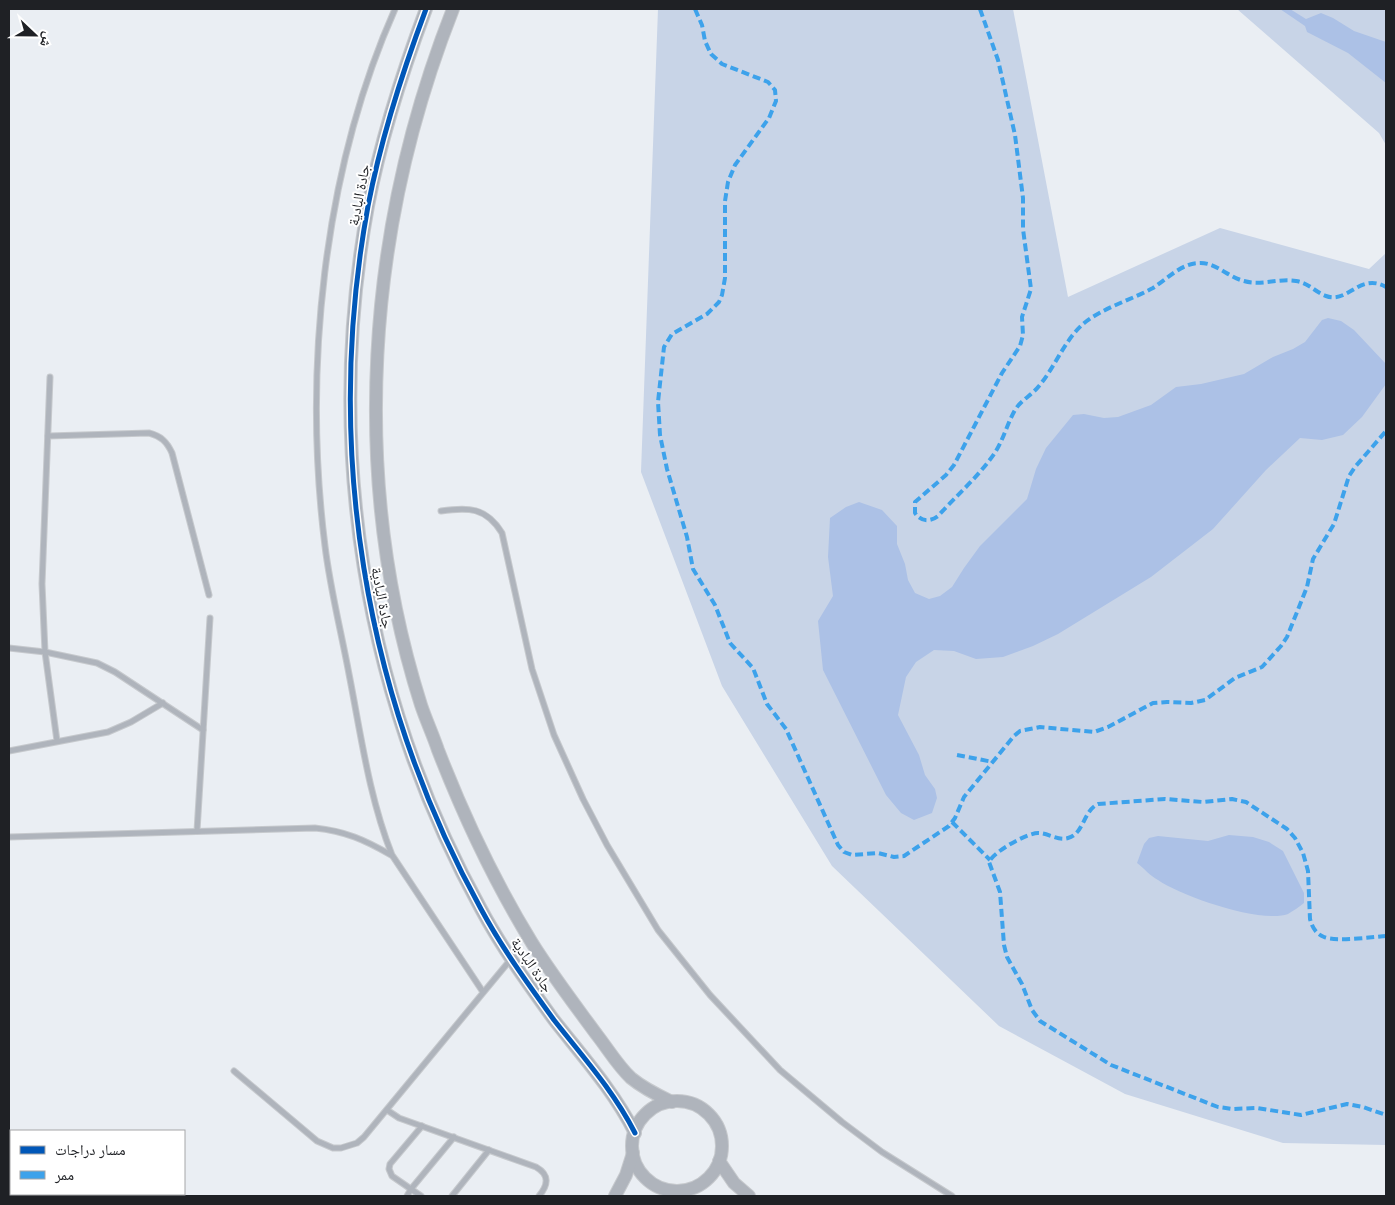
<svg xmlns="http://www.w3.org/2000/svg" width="1395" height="1205" font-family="'Public Sans','Noto Naskh Arabic',sans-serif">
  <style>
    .green { fill: #c8d4e7 }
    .water { fill: #acc1e6 }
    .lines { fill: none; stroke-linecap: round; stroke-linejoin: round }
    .service-casing { stroke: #c6c9cd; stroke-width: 7 }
    .tertiary-casing { stroke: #c6c9cd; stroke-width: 14 }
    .service { stroke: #afb4bc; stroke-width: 5 }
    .tertiary { stroke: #afb4bc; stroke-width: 12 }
    .quiet { stroke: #3da2eb; stroke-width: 4; stroke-dasharray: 8 4; stroke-linecap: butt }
    .cycleway-casing { stroke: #fff; stroke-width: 8 }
    .cycleway { stroke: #0057b8; stroke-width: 5 }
    .labels { text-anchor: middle; stroke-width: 4; stroke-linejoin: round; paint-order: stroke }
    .street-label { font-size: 15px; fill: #1f2125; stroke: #fff }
  </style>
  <rect width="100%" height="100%" fill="#eaeef3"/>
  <!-- green -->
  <g class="green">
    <path d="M 658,9 L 1013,9 L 1068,297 L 1220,228 L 1369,269 L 1386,253 L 1386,1145 L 1283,1143 L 1125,1094 L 999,1026 L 832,866 L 722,686 L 641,472 Z"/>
    <path d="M 1237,9 L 1386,9 L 1386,145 L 1379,133 Z"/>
  </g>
  <!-- water -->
  <g class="water">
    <path d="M 1280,9 L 1290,9 L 1306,19 L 1321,13 L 1333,18 L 1354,31 L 1386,42 L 1386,83 L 1348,53 L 1307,32 L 1305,26 Z"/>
    <path d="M 1328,318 L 1341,321 L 1354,330 L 1386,364 L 1386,384 L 1362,417 L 1343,435 L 1322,440 L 1300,438 L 1266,470 L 1213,529 L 1151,577 L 1058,634 L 1033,646 L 1003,657 L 976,659 L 954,651 L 934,650 L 916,662 L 906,677 L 898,715 L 919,755 L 925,775 L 935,789 L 937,798 L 932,813 L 914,820 L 901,813 L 886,795 L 823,670 L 818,621 L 833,596 L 828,557 L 830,518 L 846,507 L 859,502 L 882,510 L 897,526 L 897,544 L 905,564 L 908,580 L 915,593 L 929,599 L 940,596 L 952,587 L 964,568 L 980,546 L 1027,499 L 1036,469 L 1046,448 L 1073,415 L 1084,414 L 1104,418 L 1118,417 L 1151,405 L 1176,387 L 1201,384 L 1244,374 L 1273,357 L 1293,349 L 1305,342 L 1322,320 Z"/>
    <path d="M 1229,835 L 1253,837 L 1269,842 L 1283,851 L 1304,893 L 1304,903 C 1299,907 1293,911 1288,914 C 1261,924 1181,896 1158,880 C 1150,876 1144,868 1137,863 L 1144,844 L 1149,838 L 1158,836 L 1208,841 Z"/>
  </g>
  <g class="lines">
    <!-- service casing -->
    <g class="service-casing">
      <g id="service">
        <path d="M 395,9 C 323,171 303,371 325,546 C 330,588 341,631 349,674 C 361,735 369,797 392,855 L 483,992"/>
        <path d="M 50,377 L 42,584 L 45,652 L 57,741"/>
        <path d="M 48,436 L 149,433 C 161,436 167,442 172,453 L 209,595"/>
        <path d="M 441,511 C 468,507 486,507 502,533 L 532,669 L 554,735 L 583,799 L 607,845 L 658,930 L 710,995 L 780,1070 L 842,1122 L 882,1152 L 952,1196"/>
        <path d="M 9,648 L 45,652 L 97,663 L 115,672 L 203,730"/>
        <path d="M 9,751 L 108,732 L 131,722 L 163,703"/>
        <path d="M 197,831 L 210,618"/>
        <path d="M 9,837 L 315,828 C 345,831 365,840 391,855"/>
        <path d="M 234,1071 L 317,1141 L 333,1148 L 341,1148 L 357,1143 L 364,1137 L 511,959"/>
        <path d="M 387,1110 L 399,1118 L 536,1167 C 550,1175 548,1185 539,1196"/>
        <path d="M 407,1196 L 411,1189 L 454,1137"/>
        <path d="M 421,1196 L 392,1176 L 389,1169 L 390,1164 L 422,1126"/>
        <path d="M 452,1196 L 489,1150"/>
      </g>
    </g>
    <!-- tertiary casing -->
    <g class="tertiary-casing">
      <g id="tertiary">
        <path d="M 426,9 C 402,73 381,138 368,206 C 324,446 363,695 481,909 C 502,948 528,984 554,1020 C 583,1057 613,1090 635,1133"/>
        <path d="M 453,9 C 366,230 349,478 421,705 C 426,720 433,735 438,750 C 464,817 494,881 532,943 C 552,975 575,1005 597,1035 C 608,1049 618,1066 631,1078 C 643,1088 657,1095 672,1102"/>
        <circle cx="677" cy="1146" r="45"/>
        <path d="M 719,1161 L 734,1183 L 749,1196"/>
        <path d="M 615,1196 L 626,1175 L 633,1153"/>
      </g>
    </g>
    <!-- service -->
    <use href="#service" class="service"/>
    <!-- tertiary -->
    <use href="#tertiary" class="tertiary"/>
    <!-- quiet -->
    <g class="quiet">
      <path d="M 695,9 L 702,25 L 705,41 L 711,54 L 722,64 L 768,82 L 775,90 L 776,101 L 769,118 L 735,165 L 728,182 L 725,201 L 725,278 L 722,295 L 719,302 L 707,314 L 672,334 L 664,347 L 658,402 L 660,435 L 667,469 L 687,537 L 693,569 L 715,605 L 730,643 L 753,668 L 767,704 L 786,729 L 838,845 L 844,852 L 852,855 L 878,853 L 894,857 L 904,856 L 949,826 L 955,818 L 964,797 L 1014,736 L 1020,731 L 1040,727 L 1094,732 L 1108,727 L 1153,703 L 1167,702 L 1191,703 L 1205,700 L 1235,678 L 1262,667 L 1281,646 L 1287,637 L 1307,587 L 1313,559 L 1334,524 L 1349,476 L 1355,467 L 1386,431"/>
      <path d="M 980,9 L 998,60 L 1015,135 L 1023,198 L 1023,229 L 1031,289 L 1022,317 L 1023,335 L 1020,346 L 1002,373 L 954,465 L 946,475 L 915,502 L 915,513 C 921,522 930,522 938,516 C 956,496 978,477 994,454 C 1003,441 1007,424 1015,410 C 1021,400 1032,395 1039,386 C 1055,367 1064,341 1083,324 C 1102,308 1131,300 1153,288 C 1167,279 1182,263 1199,263 C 1215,262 1228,277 1244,281 C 1261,286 1279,278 1296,281 C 1309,283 1315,292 1326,296 C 1348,304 1360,272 1386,287"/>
      <path d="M 957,755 L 993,762"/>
      <path d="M 952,822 L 990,860"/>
      <path d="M 1386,936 C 1372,937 1336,942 1324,937 C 1316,934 1312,927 1310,919 L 1308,871 L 1303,853 L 1295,838 L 1287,829 L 1246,802 L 1232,799 L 1203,802 L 1165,799 L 1098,804 C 1083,811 1084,834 1068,838 C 1058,841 1048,833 1038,833 C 1027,833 993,852 989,862 L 1000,892 L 1004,945 L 1007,957 L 1022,984 L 1032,1010 L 1040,1021 L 1111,1065 L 1218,1107 L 1233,1109 L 1257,1108 L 1301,1115 L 1347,1104 L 1363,1107 L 1386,1115"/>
    </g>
    <!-- cycleway casing -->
    <g class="cycleway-casing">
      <path id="cycleway" d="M 426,9 C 402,73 381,138 368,206 C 324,446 363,695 481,909 C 502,948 528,984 554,1020 C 583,1057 613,1090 635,1133"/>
    </g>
    <!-- cycleway -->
    <use href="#cycleway" class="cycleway"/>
  </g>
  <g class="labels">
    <!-- street labels -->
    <g class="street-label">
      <text transform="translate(359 195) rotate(-79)" y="5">جادة البادية</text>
      <text transform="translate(382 598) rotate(79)" y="5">جادة البادية</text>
      <text transform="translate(532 965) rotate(56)" y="5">جادة البادية</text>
    </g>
  </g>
  <!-- border -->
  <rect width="1395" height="1205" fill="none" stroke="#1f2125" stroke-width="20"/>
  <!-- legend -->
  <rect x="10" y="1130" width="175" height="65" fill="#ffffff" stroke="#a5a6a8"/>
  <rect x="20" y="1146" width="25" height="8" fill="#0057b8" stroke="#a5a6a8"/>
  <text x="55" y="1155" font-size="15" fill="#1f2125">مسار دراجات</text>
  <rect x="20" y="1171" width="25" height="8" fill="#3da2eb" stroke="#a5a6a8"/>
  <text x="55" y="1180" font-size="15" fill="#1f2125">ممر</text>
  <!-- north arrow -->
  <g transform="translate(35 35) rotate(112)" stroke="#ffffff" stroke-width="4" paint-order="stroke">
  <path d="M0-4L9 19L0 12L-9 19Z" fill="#1f2125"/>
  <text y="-8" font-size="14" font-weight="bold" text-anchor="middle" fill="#1f2125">ش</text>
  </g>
</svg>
